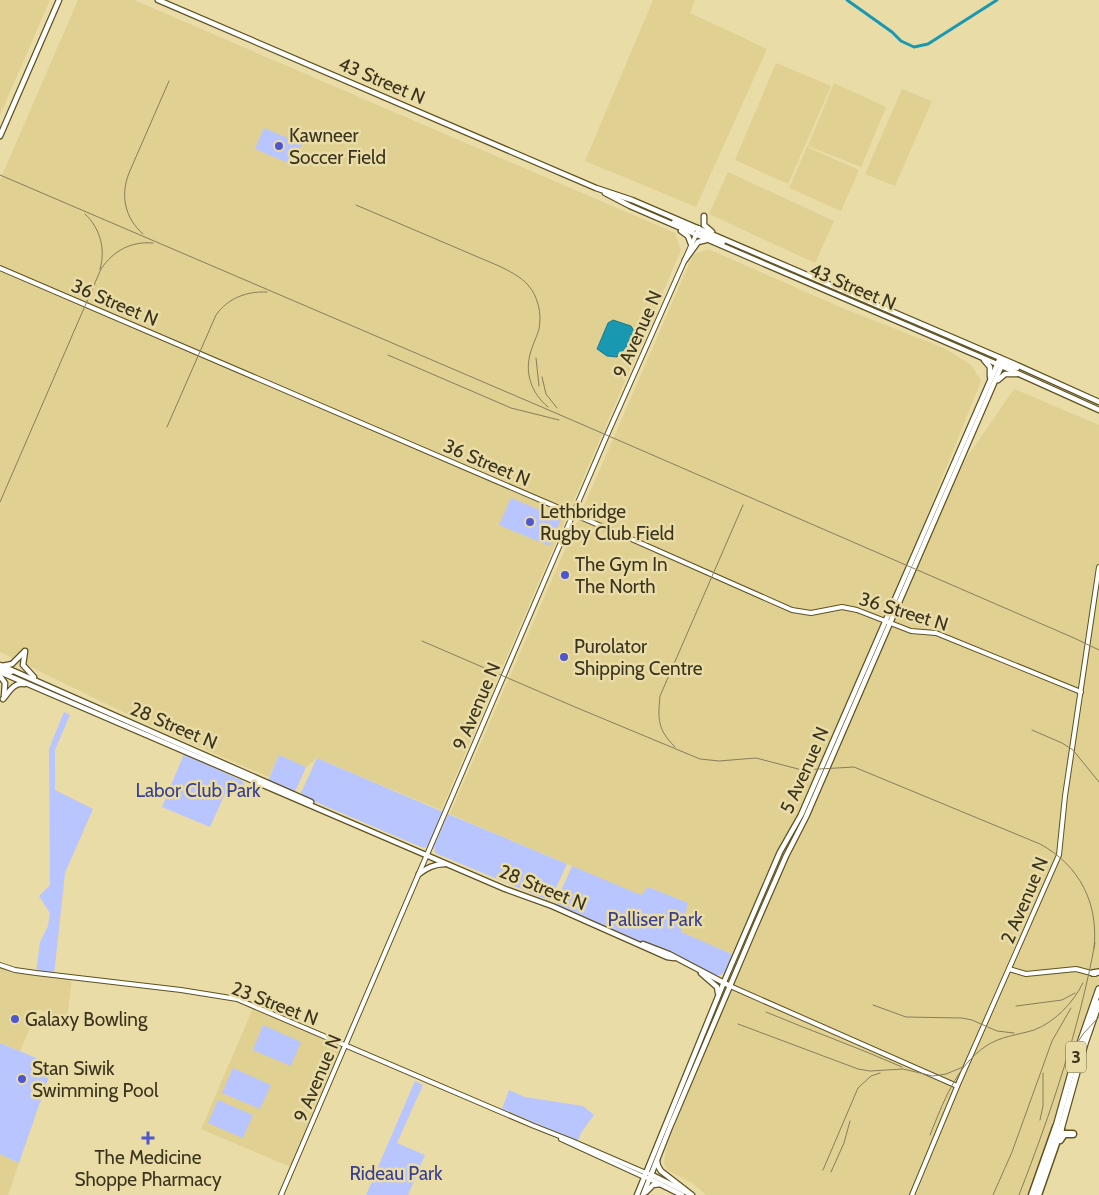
<svg xmlns="http://www.w3.org/2000/svg" width="1099" height="1195" font-family="Cabin,sans-serif">
  <style>
    .built { fill: #e0d092 }
    .green { fill: #b9c5fe }
    .water { fill: #1898b1; stroke: #227a85 }
    .lines { fill: none; stroke-linecap: round; stroke-linejoin: round }
    .canal { stroke: #1898b1; stroke-width: 3 }
    .tertiary-casing { stroke: #5f5220; stroke-width: 6 }
    .secondary-casing { stroke: #5f5220; stroke-width: 7 }
    .trunk-casing { stroke: #5f5220; stroke-width: 8 }
    .motorway-casing { stroke: #5f5220; stroke-width: 9 }
    .tertiary { stroke: #fff; stroke-width: 4 }
    .secondary { stroke: #fff; stroke-width: 4.5 }
    .trunk { stroke: #fff; stroke-width: 5.5 }
    .motorway { stroke: #fff; stroke-width: 6 }
    .rail { stroke: #877e5b; stroke-width: 1 }
    .poi-dot { fill: #5057ce; stroke: #e9dca6; stroke-width: 2 }
    .labels { text-anchor: middle; stroke-width: 5; stroke-linejoin: round; paint-order: stroke }
    .shield { fill: #e9dca6; stroke: #6e6648; stroke-width: 1 }
    .shield-label { font-size: 18px; font-weight: bold; fill: #3a341f }
    .street-label { font-size: 19px; fill: #3a341f; stroke: #e9dca6 }
    .poi-label { font-size: 19px; fill: #3a341f; stroke: #e9dca6; text-anchor: start }
    .park-label { font-size: 19px; fill: #383f93; stroke: #e9dca6 }
  </style>
  <rect width="100%" height="100%" fill="#e9dca6"/>
  <!-- built -->
  <g class="built">
    <path d="M 0,0 L 50,0 L 0,115 Z"/>
    <path d="M 78,0 L 134,0 L 675,233 L 681,250 L 441,810 L 317,758 L 306,767 L 279,755 L 269,777 L 158,729 L 0,652 L 0,180 Z"/>
    <path d="M 653,0 L 695,0 L 690,13 L 767,49 L 696,207 L 585,161 Z"/>
    <path d="M 776,63 L 831,86 L 788,184 L 735,160 Z"/>
    <path d="M 834,83 L 886,107 L 861,167 L 808,146 Z"/>
    <path d="M 902,89 L 932,101 L 895,186 L 865,174 Z"/>
    <path d="M 807,147 L 859,170 L 841,211 L 789,188 Z"/>
    <path d="M 728,172 L 834,221 L 815,263 L 709,214 Z"/>
    <path d="M 708,249 L 845,309 L 946,349 L 971,365 L 981,381 L 885,620 L 801,815 L 780,852 L 732,954 L 680,932 L 688,903 L 648,887 L 642,896 L 450,814 L 693,255 Z"/>
    <path d="M 1014,389 L 1099,425 L 1099,989 L 1032,1195 L 706,1195 L 692,1183 L 667,1170 L 664,1163 L 666,1150 L 692,1078 L 784,865 L 804,827 L 890,622 L 965,460 Z"/>
    <path d="M 0,966 L 10,969 L 72,977 L 67,1020 L 38,1009 L 20,1051 L 0,1043 Z"/>
    <path d="M 254,1006 L 346,1046 L 293,1168 L 201,1129 Z"/>
    <path d="M 0,1154 L 19,1163 L 8,1195 L 0,1195 Z"/>
  </g>
  <!-- green -->
  <g class="green">
    <path d="M 264,128 L 302,144 L 293,165 L 255,149 Z"/>
    <path d="M 511,498 L 561,519 L 550,546 L 499,525 Z"/>
    <path d="M 64,712 L 70,715 L 55,750 L 55,790 L 93,809 L 65,873 L 54,975 L 36,973 L 40,942 L 48,926 L 50,913 L 39,896 L 50,885 L 49,749 Z"/>
    <path d="M 184,754 L 241,780 L 246,787 L 230,783 L 210,827 L 162,807 Z"/>
    <path d="M 279,755 L 306,767 L 295,792 L 268,781 Z"/>
    <path d="M 317,758 L 443,812 L 429,845 L 424,848 L 414,844 L 302,796 L 301,793 Z"/>
    <path d="M 448,814 L 567,864 L 550,901 L 435,853 L 434,846 Z"/>
    <path d="M 572,866 L 641,895 L 648,887 L 688,903 L 681,932 L 734,955 L 727,970 L 721,975 L 716,975 L 557,905 L 556,902 Z"/>
    <path d="M 263,1025 L 301,1042 L 291,1066 L 253,1050 Z"/>
    <path d="M 0,1043 L 53,1065 L 19,1163 L 0,1154 Z"/>
    <path d="M 233,1068 L 271,1085 L 260,1109 L 222,1093 Z"/>
    <path d="M 415,1081 L 423,1085 L 397,1143 L 425,1155 L 408,1195 L 366,1195 Z"/>
    <path d="M 509,1090 L 525,1097 L 583,1106 L 594,1115 L 581,1133 L 578,1141 L 502,1109 Z"/>
    <path d="M 218,1100 L 253,1115 L 243,1138 L 208,1123 Z"/>
  </g>
  <!-- water -->
  <path class="water" d="M 613,320 L 631,326 L 634,331 L 630,343 L 617,357 L 607,356 L 597,349 L 608,323 Z"/>
  <g class="lines">
    <!-- canal -->
    <path class="canal" d="M 847,0 L 892,32 L 901,41 L 914,47 L 928,44 L 997,0"/>
    <!-- tertiary casing -->
    <g class="tertiary-casing">
      <g id="tertiary">
        <path d="M 0,268 L 636,541 L 792,610 L 811,613 L 842,607 L 857,610 L 911,631 L 936,633 L 1081,692"/>
        <path d="M 0,965 L 15,970 L 36,973 L 181,990 L 237,999 L 534,1126 L 572,1141 L 646,1173"/>
        <path d="M 1009,969 L 1026,974 L 1076,969 L 1095,974"/>
        <path d="M 730,986 L 957,1086"/>
        <path d="M 561,1139 L 644,1177"/>
        <path d="M 281,1195 L 607,435 L 699,228"/>
        <path d="M 912,1195 L 959,1082 L 1059,855 L 1065,796 L 1099,567"/>
      </g>
    </g>
    <!-- secondary casing -->
    <g class="secondary-casing">
      <g id="secondary">
        <path d="M 158,0 L 596,188 L 632,200 L 702,230 L 1019,366 L 1099,402"/>
        <path d="M 0,136 L 59,0"/>
        <path d="M 605,193 L 630,206 L 997,364 L 1099,410"/>
        <path d="M 704,216 L 704,225 L 712,232"/>
        <path d="M 674,222 L 692,229 L 697,228"/>
        <path d="M 681,231 L 688,236 L 691,244"/>
        <path d="M 697,234 L 703,234 L 723,242"/>
        <path d="M 685,260 L 698,242 L 706,240"/>
        <path d="M 984,360 L 990,367 L 990,377"/>
        <path d="M 1001,363 L 1017,368"/>
        <path d="M 998,380 L 1005,374 L 1017,374"/>
        <path d="M 25,651 L 23,665 L 34,677"/>
        <path d="M 0,665 L 311,802"/>
        <path d="M 2,666 L 12,664 L 24,652"/>
        <path d="M 0,669 L 11,672"/>
        <path d="M 0,672 L 505,889 L 552,906 L 667,957 L 674,958"/>
        <path d="M 0,676 L 5,683 L 4,696"/>
        <path d="M 3,699 C 9,692 14,682 24,684"/>
        <path d="M 419,874 C 427,868 434,864 445,864"/>
        <path d="M 643,944 L 669,954 L 730,986"/>
        <path d="M 701,973 L 717,987 L 718,993"/>
        <path d="M 657,1161 L 658,1166 L 661,1171 L 692,1195"/>
        <path d="M 650,1174 L 688,1193"/>
        <path d="M 648,1178 L 682,1195"/>
        <path d="M 646,1192 L 653,1185 L 660,1184"/>
        <path d="M 637,1195 L 724,982 L 780,852 L 801,815 L 1000,358"/>
        <path d="M 643,1195 L 670,1127 L 755,927 L 786,856 L 806,817 L 1004,360"/>
      </g>
    </g>
    <!-- trunk casing -->
    <g class="trunk-casing">
      <g id="trunk">
        <path d="M 1093,973 L 1099,972"/>
        <path d="M 1056,1127 L 1077,1052 L 1099,989"/>
        <path d="M 1061,1129 L 1085,1043 L 1099,1003"/>
      </g>
    </g>
    <!-- motorway casing -->
    <g class="motorway-casing">
      <g id="motorway">
        <path d="M 1060,1140 L 1064,1134 L 1073,1134"/>
        <path d="M 1032,1195 L 1056,1127"/>
        <path d="M 1038,1195 L 1061,1129"/>
      </g>
    </g>
    <!-- tertiary -->
    <use href="#tertiary" class="tertiary"/>
    <!-- secondary -->
    <use href="#secondary" class="secondary"/>
    <!-- trunk -->
    <use href="#trunk" class="trunk"/>
    <!-- motorway -->
    <use href="#motorway" class="motorway"/>
    <!-- rail -->
    <g class="rail">
      <path d="M 0,175 L 558,414 L 1074,638 L 1099,650"/>
      <path d="M 356,205 L 499,266 C 509,271 520,276 528,285 C 538,296 542,314 539,329 C 537,336 533,344 531,351 C 524,372 531,393 548,407"/>
      <path d="M 85,214 C 100,228 106,249 100,269"/>
      <path d="M 143,234 C 125,218 120,196 129,173 L 169,81"/>
      <path d="M 388,355 L 511,408 L 559,420"/>
      <path d="M 536,358 L 539,386"/>
      <path d="M 542,377 L 546,394 L 557,408"/>
      <path d="M 167,427 L 216,315 C 228,298 247,291 267,292"/>
      <path d="M 0,502 L 101,269 C 113,251 131,241 153,243"/>
      <path d="M 422,641 L 575,707 L 700,759 L 719,761 L 756,758 L 802,770 L 854,767 L 1040,844 C 1079,865 1099,903 1094,948"/>
      <path d="M 1032,730 L 1062,743 L 1073,750 L 1099,782"/>
      <path d="M 675,747 C 657,729 658,719 660,696 L 743,505"/>
      <path d="M 873,1005 L 906,1017 L 962,1018 L 972,1020 L 997,1031 L 1014,1033"/>
      <path d="M 1016,1006 L 1062,1000 L 1075,993"/>
      <path d="M 766,1012 C 811,1031 857,1047 902,1067"/>
      <path d="M 738,1024 L 858,1069 L 870,1071 L 903,1069 L 933,1076 L 946,1074 L 963,1067"/>
      <path d="M 1073,1050 L 1083,1034 L 1099,1017"/>
      <path d="M 1040,1120 L 1043,1106 L 1043,1073"/>
      <path d="M 930,1135 C 943,1103 956,1066 986,1046 C 1001,1036 1018,1035 1034,1030 C 1055,1022 1073,1003 1083,983"/>
      <path d="M 823,1170 L 858,1088 L 871,1076 L 880,1073"/>
      <path d="M 831,1172 L 844,1143 L 850,1121"/>
      <path d="M 993,1195 L 1012,1152 L 1052,1041 L 1071,1008"/>
      <path d="M 1019,1195 C 1051,1113 1079,1029 1095,943"/>
    </g>
  </g>
  <!-- markers -->
  <g class="poi-dot">
    <circle cx="279" cy="146" r="5"/>
    <circle cx="530" cy="522" r="5"/>
    <circle cx="565" cy="575" r="5"/>
    <circle cx="564" cy="657" r="5"/>
    <circle cx="15" cy="1019" r="5"/>
    <circle cx="22" cy="1079" r="5"/>
    <path d="M145.5 1130.5h5v5h5v5h-5v5h-5v-5h-5v-5h5z"/>
  </g>
  <g class="labels">
    <!-- shield labels -->
    <rect class="shield" x="1066" y="1041.5" width="20" height="31" rx="4"/>
    <g class="shield-label">
      <text x="1076" y="1063">3</text>
    </g>
    <!-- street labels -->
    <g class="street-label">
      <text transform="translate(382 80) rotate(23)" y="7">43 Street N</text>
      <text transform="translate(853 286) rotate(23)" y="7">43 Street N</text>
      <text transform="translate(115 302) rotate(23)" y="7">36 Street N</text>
      <text transform="translate(637 334) rotate(-66)" y="7">9 Avenue N</text>
      <text transform="translate(487 462) rotate(23)" y="7">36 Street N</text>
      <text transform="translate(904 611) rotate(17)" y="7">36 Street N</text>
      <text transform="translate(476 706) rotate(-67)" y="7">9 Avenue N</text>
      <text transform="translate(174 725) rotate(23)" y="7">28 Street N</text>
      <text transform="translate(804 770) rotate(-66)" y="7">5 Avenue N</text>
      <text transform="translate(543 887) rotate(22)" y="7">28 Street N</text>
      <text transform="translate(1024 900) rotate(-67)" y="7">2 Avenue N</text>
      <text transform="translate(275 1003) rotate(21)" y="7">23 Street N</text>
      <text transform="translate(317 1078) rotate(-67)" y="7">9 Avenue N</text>
    </g>
    <!-- poi labels -->
    <g class="poi-label">
      <text x="289" y="142">Kawneer<tspan x="289" dy="22">Soccer Field</tspan></text>
      <text x="540" y="518">Lethbridge<tspan x="540" dy="22">Rugby Club Field</tspan></text>
      <text x="575" y="571">The Gym In<tspan x="575" dy="22">The North</tspan></text>
      <text x="574" y="653">Purolator<tspan x="574" dy="22">Shipping Centre</tspan></text>
      <text x="25" y="1026">Galaxy Bowling</text>
      <text x="32" y="1075">Stan Siwik<tspan x="32" dy="22">Swimming Pool</tspan></text>
      <text x="148" y="1164" text-anchor="middle">The Medicine<tspan x="148" dy="22">Shoppe Pharmacy</tspan></text>
    </g>
    <!-- park labels -->
    <g class="park-label">
      <text x="198" y="797">Labor Club Park</text>
      <text x="655" y="926">Palliser Park</text>
      <text x="396" y="1180">Rideau Park</text>
    </g>
  </g>
</svg>
